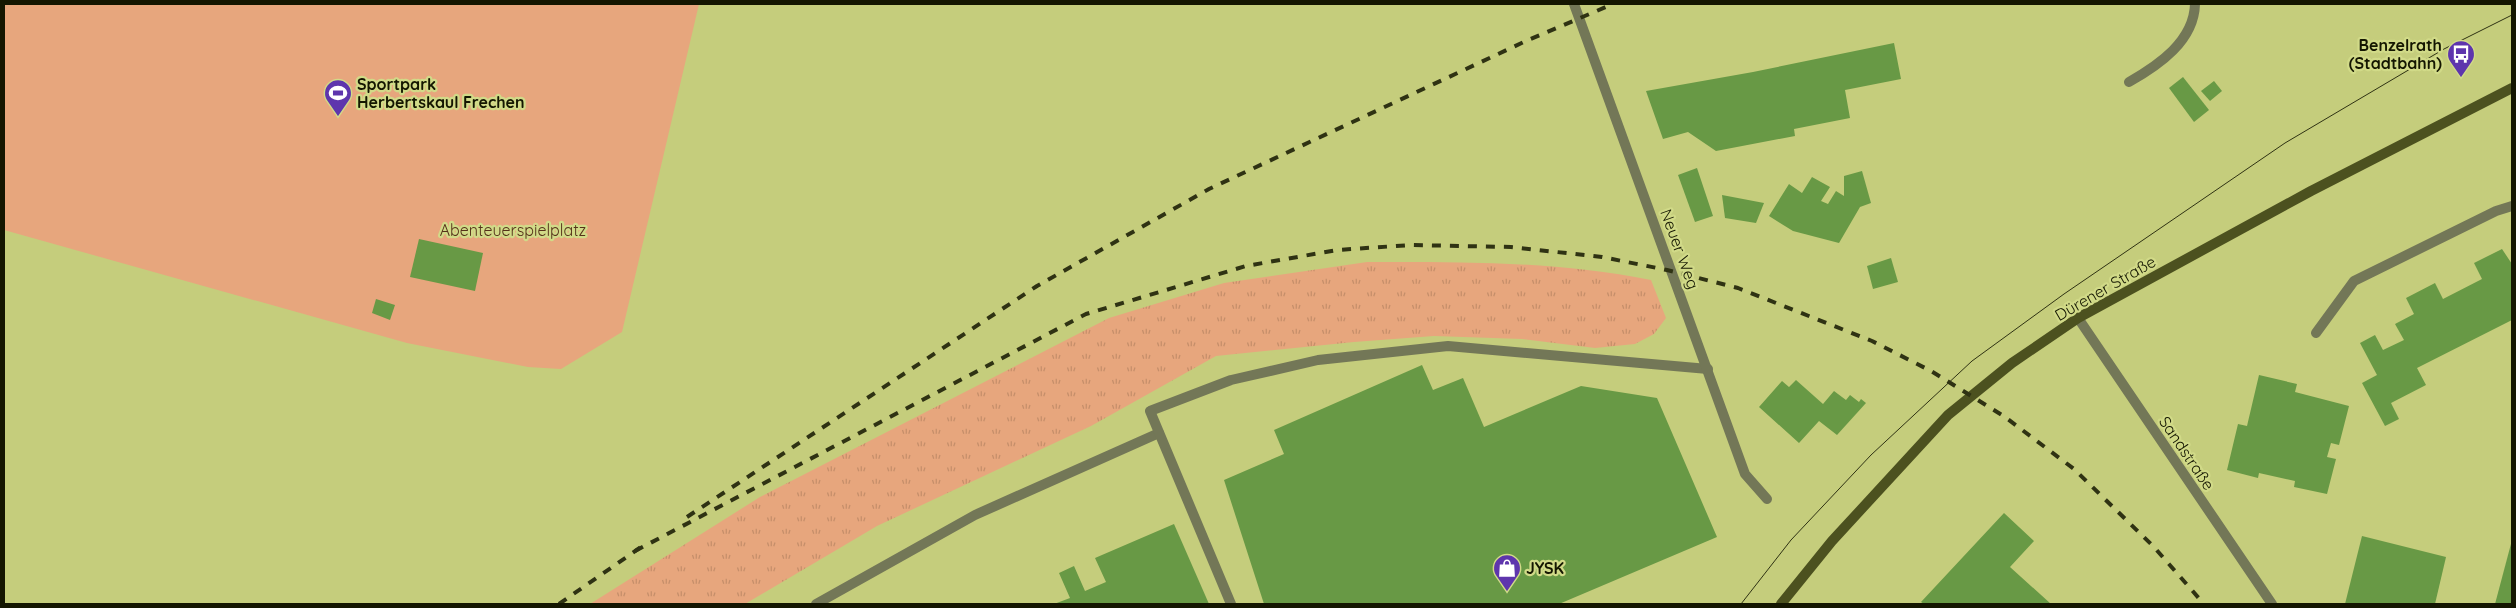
<svg xmlns="http://www.w3.org/2000/svg" width="2516" height="608" font-family="Quicksand,sans-serif">
  <style>
    .grass { fill: url(#grass-tufts) }
    .green { fill: #e7a67d }
    .building { fill: #689945 }
    .lines { fill: none; stroke-linecap: round; stroke-linejoin: round }
    .service { stroke: #737757; stroke-width: 10 }
    .minor { stroke: #737757; stroke-width: 10 }
    .secondary { stroke: #4c511f; stroke-width: 10 }
    .tram { stroke: #2f3213; stroke-width: 1 }
    .rail { stroke: #2f3213; stroke-width: 4; stroke-dasharray: 9 9; stroke-linecap: butt }
    .labels { text-anchor: middle; stroke-width: 4.5; stroke-linejoin: round; paint-order: stroke }
    .poi-label { font-size: 16px; font-weight: bold; fill: #141601; stroke: #d1da88; text-anchor: start }
    .park-label { font-size: 16px; fill: #55321a; stroke: #d1da88 }
    .street-label { font-size: 16px; fill: #141601; stroke: #d1da88 }
  </style>
  <defs>
    <pattern id="grass-tufts" width="24" height="20" patternUnits="userSpaceOnUse" patternTransform="scale(1.25)"><rect width="24" height="20" fill="#e7a67d"/><path d="M3 7l-1-3M5 7V3M7 7l1-3M15 17l-1-3M17 17v-4M19 17l1-3" fill="none" stroke="#c58e6a"/></pattern>
  </defs>
  <rect width="100%" height="100%" fill="#c5cd7c"/>
  <!-- grass -->
  <path class="grass" d="M 1367,262 C 1463,262 1556,261 1651,280 L 1666,318 L 1654,334 L 1635,344 L 1595,348 L 1522,339 L 1434,336 L 1354,342 L 1216,356 L 1091,426 L 877,526 L 745,604 L 590,604 L 760,497 L 1109,318 L 1224,283 Z"/>
  <!-- green -->
  <path class="green" d="M 4,4 L 699,4 L 622,332 L 561,369 L 528,367 L 407,343 L 4,230 Z"/>
  <!-- building -->
  <g class="building">
    <path d="M 1894,43 L 1901,79 L 1845,90 L 1850,118 L 1794,129 L 1795,136 L 1716,151 L 1688,132 L 1663,139 L 1646,91 L 1753,72 Z"/>
    <path d="M 2183,77 L 2209,110 L 2194,122 L 2169,88 Z"/>
    <path d="M 2214,81 L 2222,91 L 2210,101 L 2201,91 Z"/>
    <path d="M 1697,168 L 1713,216 L 1695,222 L 1678,175 Z"/>
    <path d="M 1862,171 L 1871,203 L 1860,207 L 1839,243 L 1793,231 L 1769,216 L 1789,184 L 1802,193 L 1812,177 L 1830,187 L 1821,201 L 1828,204 L 1836,191 L 1844,196 L 1844,176 Z"/>
    <path d="M 1722,195 L 1764,203 L 1756,223 L 1725,218 Z"/>
    <path d="M 419,239 L 483,253 L 475,291 L 410,277 Z"/>
    <path d="M 2502,249 L 2512,264 L 2512,320 L 2417,368 L 2426,385 L 2391,403 L 2399,419 L 2385,426 L 2362,383 L 2377,375 L 2360,343 L 2375,335 L 2383,350 L 2404,340 L 2395,324 L 2414,314 L 2406,298 L 2435,283 L 2443,299 L 2482,279 L 2474,263 Z"/>
    <path d="M 1891,258 L 1898,282 L 1873,289 L 1867,266 Z"/>
    <path d="M 376,299 L 395,305 L 390,320 L 372,313 Z"/>
    <path d="M 1422,365 L 1433,390 L 1463,378 L 1484,427 L 1581,386 L 1657,398 L 1717,537 L 1559,604 L 1264,604 L 1224,480 L 1284,454 L 1274,430 Z"/>
    <path d="M 2259,375 L 2297,384 L 2295,392 L 2349,406 L 2339,445 L 2331,443 L 2327,457 L 2336,459 L 2327,494 L 2294,487 L 2295,481 L 2259,473 L 2258,478 L 2227,470 L 2238,424 L 2247,426 Z"/>
    <path d="M 1796,380 L 1823,404 L 1834,391 L 1846,400 L 1850,395 L 1859,402 L 1861,399 L 1866,403 L 1837,435 L 1819,421 L 1799,443 L 1759,407 L 1782,381 L 1789,387 Z"/>
    <path d="M 2004,513 L 2034,541 L 2010,567 L 2051,604 L 1924,604 L 1921,602 Z"/>
    <path d="M 1174,524 L 1209,604 L 1054,604 L 1070,598 L 1059,573 L 1074,566 L 1085,591 L 1106,582 L 1095,558 Z"/>
    <path d="M 2362,536 L 2446,557 L 2435,604 L 2345,604 Z"/>
    <path d="M 2512,540 L 2512,604 L 2495,604 Z"/>
  </g>
  <g class="lines">
    <!-- service -->
    <g class="service">
      <path d="M 2129,82 C 2159,65 2194,41 2195,4"/>
      <path d="M 816,604 L 975,515 L 1159,433"/>
      <path d="M 1231,604 L 1150,411 L 1231,380 L 1318,360 L 1448,346 L 1708,369"/>
    </g>
    <!-- minor -->
    <g class="minor">
      <path d="M 1574,4 L 1745,474 L 1767,499"/>
      <path d="M 2078,318 L 2272,604"/>
      <path d="M 2316,333 L 2354,281 L 2496,211 L 2512,206"/>
    </g>
    <!-- secondary -->
    <path class="secondary" d="M 1781,604 L 1832,541 L 1948,415 L 2012,363 L 2078,318 L 2311,191 L 2512,88"/>
    <!-- tram -->
    <path class="tram" d="M 1741,604 L 1791,540 L 1871,455 L 1972,361 L 2064,294 L 2285,143 L 2444,49 L 2512,15"/>
    <!-- rail -->
    <g class="rail">
      <path d="M 687,517 L 1037,286 L 1209,189 L 1526,41 L 1613,4"/>
      <path d="M 635,551 L 1086,314 L 1246,266 L 1337,250 L 1411,245 L 1511,247 L 1602,257 L 1667,270 L 1738,288 L 1872,341 L 1931,371 L 2005,417 L 2074,469 L 2154,547 L 2204,604"/>
      <path d="M 559,604 L 641,547"/>
    </g>
  </g>
  <!-- icons -->
  <defs>
    <g id="bus-pin" transform="scale(1.4375)"><path d="M0 17L-7.5 6A9.5 9.5 0 1 1 7.5 6Z" fill="#5e35ad" stroke="#d1da88"/><path d="M-5-6H5V4H4V6H2V4H-2V6H-4V4H-5ZM-3.5-4V0h7V-4ZM-3.5 1.2v1.5H-2V1.2ZM2 1.2v1.5H3.5V1.2Z" fill="#fff"/></g>
    <g id="stadium-pin" transform="scale(1.4375)"><path d="M0 17L-7.5 6A9.5 9.5 0 1 1 7.5 6Z" fill="#5e35ad" stroke="#d1da88"/><path d="M0-5a6.5 5 0 1 0 0 10a6.5 5 0 1 0 0-10ZM-3.5-1.8h7v3.6h-7Z" fill="#fff"/></g>
    <g id="shop-pin" transform="scale(1.4375)"><path d="M0 17L-7.5 6A9.5 9.5 0 1 1 7.5 6Z" fill="#5e35ad" stroke="#d1da88"/><path d="M-5-2.5h2.3a2.7 3.5 0 0 1 5.4 0H5L5.5 6h-11ZM-1.5-2.5h3a1.5 2.3 0 0 0-3 0Z" fill="#fff"/></g>
  </defs>
  <g fill-rule="evenodd">
    <use href="#bus-pin" x="2461" y="54"/>
    <use href="#stadium-pin" x="338" y="93"/>
    <use href="#shop-pin" x="1507" y="568"/>
  </g>
  <g class="labels">
    <!-- poi labels -->
    <g class="poi-label">
      <text x="2442" y="51" text-anchor="end">Benzelrath<tspan x="2442" dy="18">(Stadtbahn)</tspan></text>
      <text x="357" y="90">Sportpark<tspan x="357" dy="18">Herbertskaul Frechen</tspan></text>
      <text x="1526" y="574">JYSK</text>
    </g>
    <!-- park labels -->
    <g class="park-label">
      <text x="513" y="236">Abenteuerspielplatz</text>
    </g>
    <!-- street labels -->
    <g class="street-label">
      <text transform="translate(1680 249) rotate(70)" y="6">Neuer Weg</text>
      <text transform="translate(2105 288) rotate(-30)" y="6">Dürener Straße</text>
      <text transform="translate(2187 453) rotate(56)" y="6">Sandstraße</text>
    </g>
  </g>
  <!-- border -->
  <rect width="2516" height="608" fill="none" stroke="#141601" stroke-width="10"/>
</svg>
